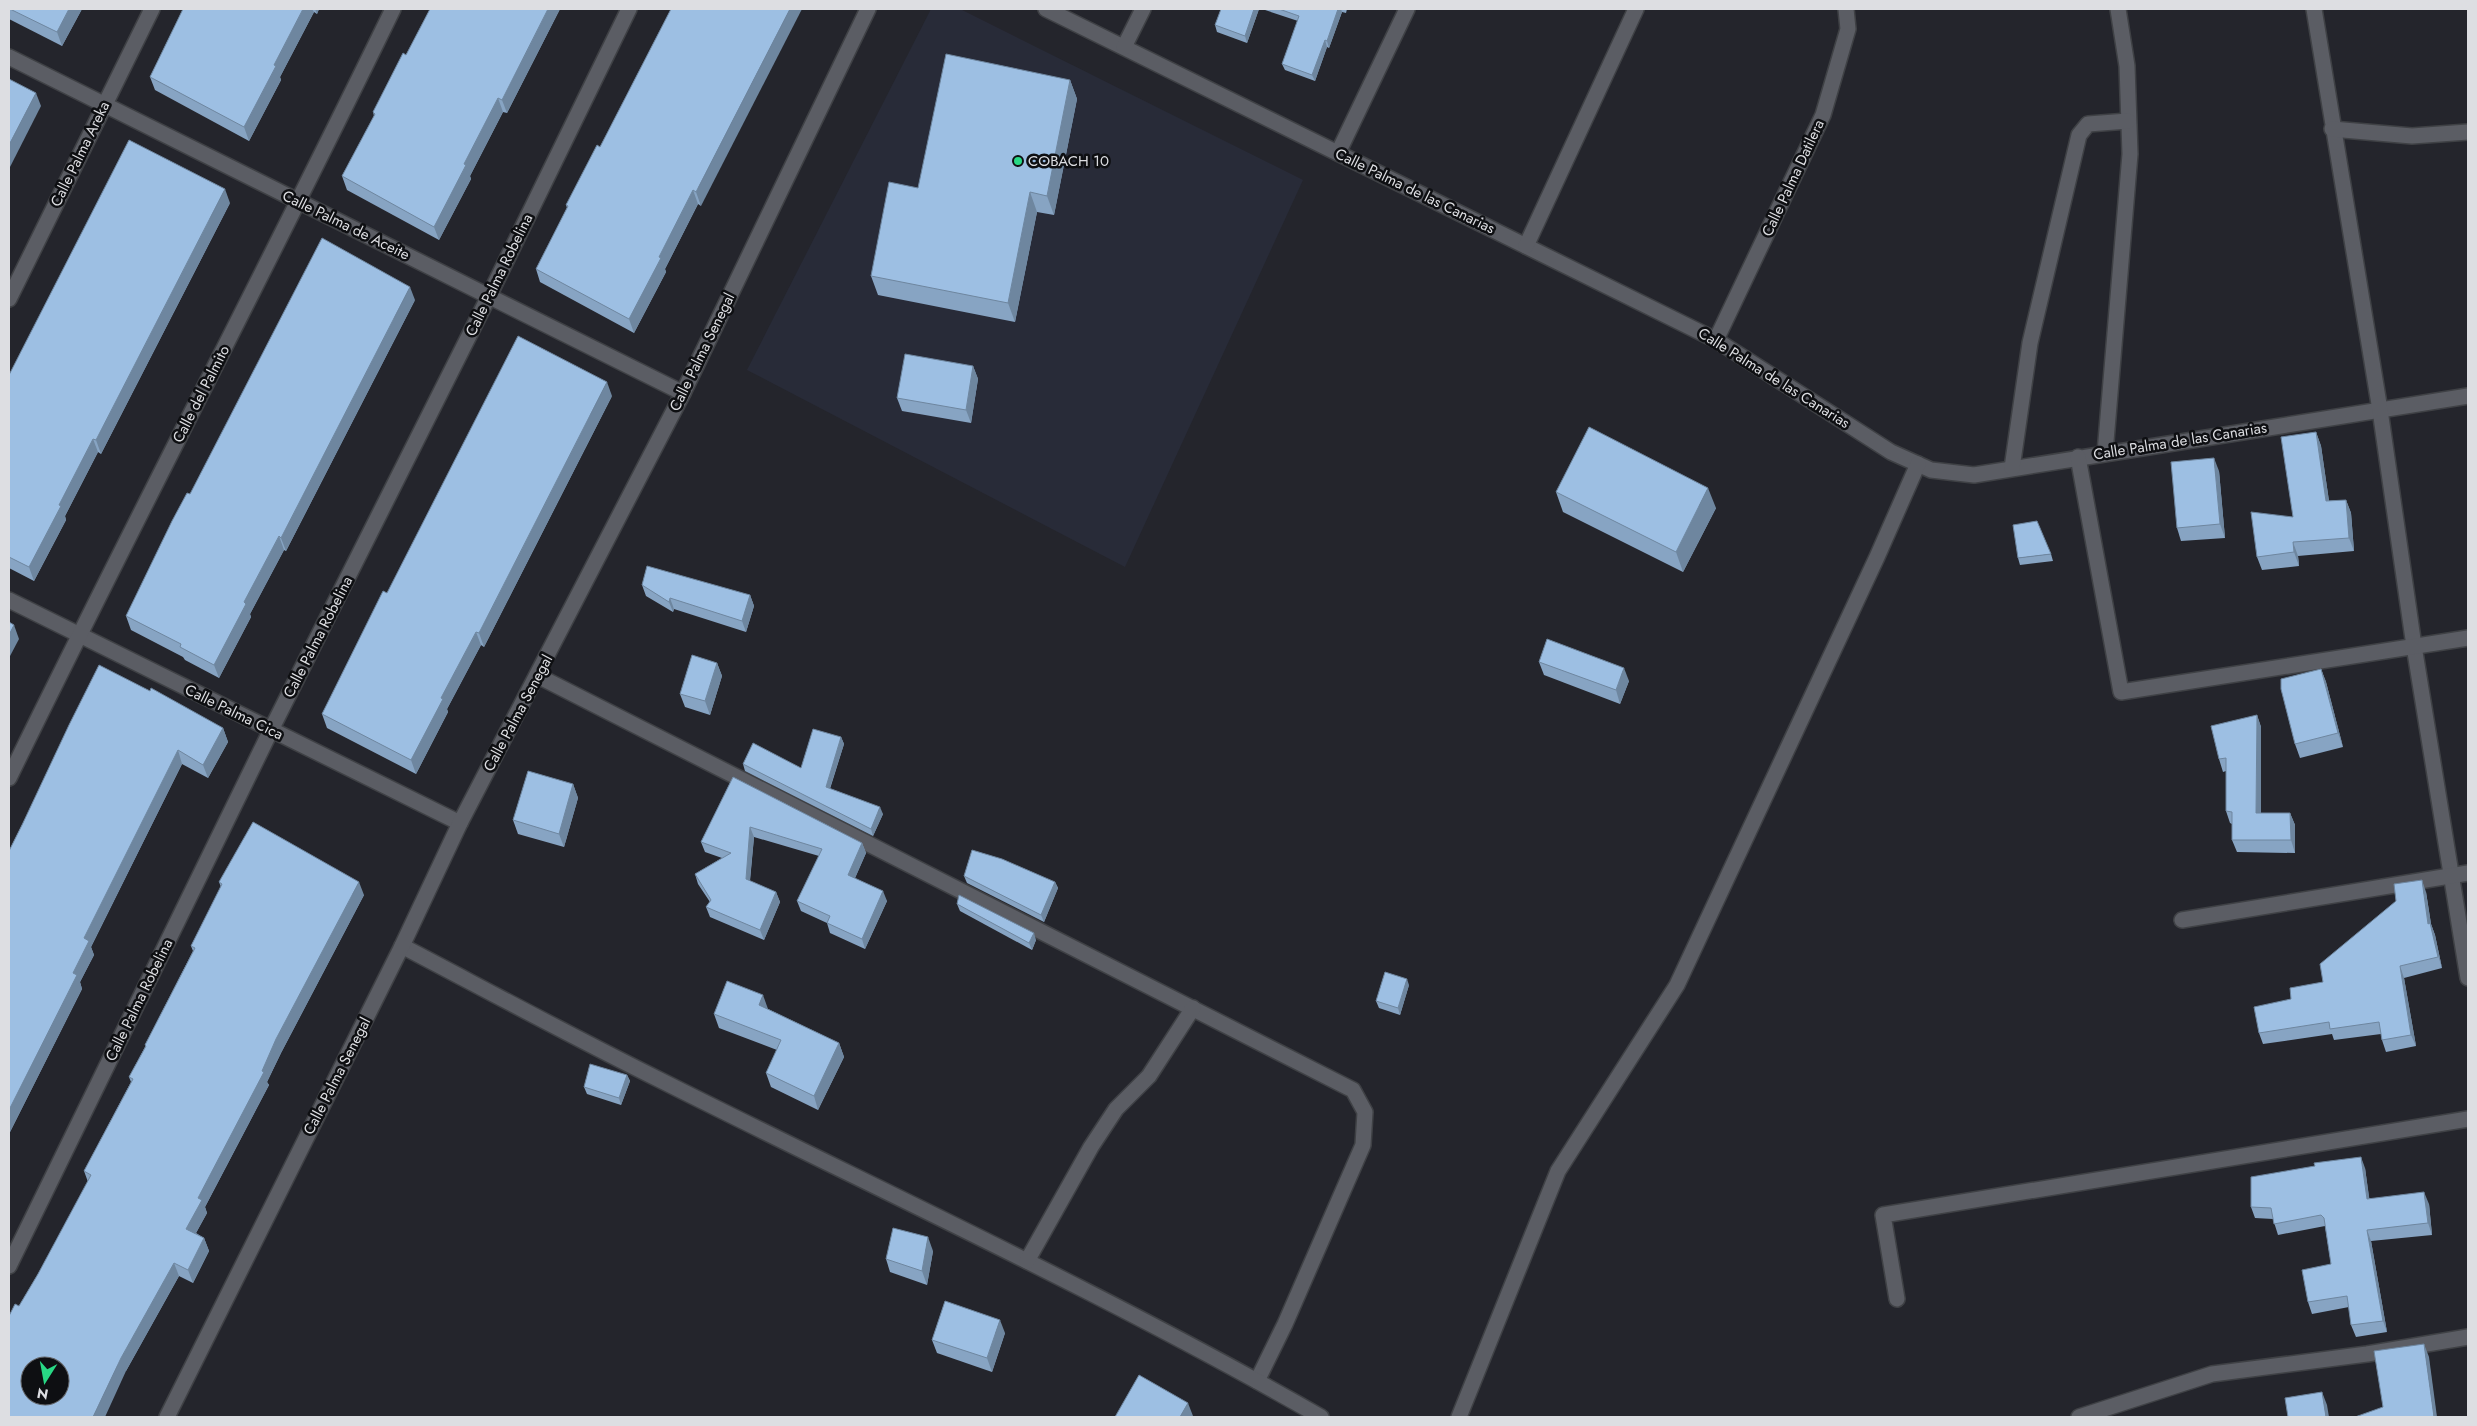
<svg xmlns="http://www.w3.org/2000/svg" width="2477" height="1426" font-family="Jost,sans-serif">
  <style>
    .built { fill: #282b38 }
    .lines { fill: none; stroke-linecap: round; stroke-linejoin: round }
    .minor-casing { stroke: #3f4145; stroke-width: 18 }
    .minor { stroke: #5b5d64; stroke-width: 15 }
    .wall { fill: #87a4c3 }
    .shaded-wall { fill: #6e869f }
    .building { fill: #9dbfe3; stroke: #6e869f; fill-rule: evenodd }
    .poi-dot { fill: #28d885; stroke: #0e0f12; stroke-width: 2 }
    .labels { text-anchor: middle; stroke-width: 5; stroke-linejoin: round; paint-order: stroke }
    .street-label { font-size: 15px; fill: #dddee2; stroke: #0e0f12 }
    .poi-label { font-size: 15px; fill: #dddee2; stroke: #0e0f12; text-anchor: start }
  </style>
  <rect width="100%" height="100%" fill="#24252c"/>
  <!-- built -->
  <path class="built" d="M 931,9 L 960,9 L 1303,180 L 1125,567 L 747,370 Z"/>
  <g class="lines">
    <!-- minor casing -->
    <g class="minor-casing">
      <g id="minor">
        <path d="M 1046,9 L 1716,340 L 1891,452 L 1931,470 L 1974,475 L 2468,396"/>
        <path d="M 2314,9 L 2380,410 L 2414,646 L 2468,978"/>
        <path d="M 1124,47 L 1143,9"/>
        <path d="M 9,57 L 683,393"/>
        <path d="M 2332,129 L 2412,136 L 2468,132"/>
        <path d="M 1338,153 L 1407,9"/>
        <path d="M 1526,246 L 1636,9"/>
        <path d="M 9,299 L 152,9"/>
        <path d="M 1716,340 L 1823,115 L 1848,29 L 1846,9"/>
        <path d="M 2105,453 L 2130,154 L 2127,66 L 2118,9"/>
        <path d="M 2078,457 L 2121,692 L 2468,638"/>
        <path d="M 2012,468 L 2030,343 L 2079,135 L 2088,124 L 2128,121"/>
        <path d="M 9,600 L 460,823"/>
        <path d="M 538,676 L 1353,1090 L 1365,1112 L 1363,1145 L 1285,1324 L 1257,1381"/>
        <path d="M 9,778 C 134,521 268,267 393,9"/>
        <path d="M 2182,920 L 2468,873"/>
        <path d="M 402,946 C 488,991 573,1037 660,1080 C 881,1191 1106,1294 1321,1417"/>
        <path d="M 1027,1261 L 1091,1147 L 1116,1109 L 1149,1076 L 1193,1008"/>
        <path d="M 9,1266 L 271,730 L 489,296 L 629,9"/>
        <path d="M 1897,1299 L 1883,1215 L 2468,1119"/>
        <path d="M 167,1417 L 402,946 L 460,823 L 683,393 L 868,9"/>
        <path d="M 1459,1417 L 1558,1171 L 1677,985 L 1877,557 L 1918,464"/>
        <path d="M 2079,1417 L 2212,1374 L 2367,1354 L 2468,1337"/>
      </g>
    </g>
    <!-- minor -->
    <use href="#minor" class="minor"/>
  </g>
  <!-- wall -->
  <g class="wall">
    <path d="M 9,9 L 82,9 L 62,46 L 9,19 Z"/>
    <path d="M 183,9 L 319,9 L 317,14 L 314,12 L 280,77 L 281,80 L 249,141 L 155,90 L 150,77 Z"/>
    <path d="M 430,9 L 560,9 L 507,113 L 503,112 L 470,176 L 471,179 L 439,240 L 347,190 L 342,176 L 374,116 L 373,112 L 406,55 Z"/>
    <path d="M 671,9 L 701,206 L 698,204 L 665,269 L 666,272 L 634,333 L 540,282 L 536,269 L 567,208 L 566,205 L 600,147 Z"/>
    <path d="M 1259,9 L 1247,43 L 1217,32 L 1215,25 Z"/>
    <path d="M 1262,9 L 1347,9 L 1346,13 L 1342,12 L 1329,48 L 1327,47 L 1315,81 L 1285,70 L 1282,64 L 1298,21 Z"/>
    <path d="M 1070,80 L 1077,99 L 1054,215 L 1037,212 L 1015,322 L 878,295 L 871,276 Z"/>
    <path d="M 230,203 L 101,454 L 98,452 L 65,516 L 66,520 L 34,581 L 9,568 L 9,375 Z"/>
    <path d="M 415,300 L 286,551 L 284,550 L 250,614 L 251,617 L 219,678 L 185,660 L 183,657 L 131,630 L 126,616 L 190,494 Z"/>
    <path d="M 973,366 L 978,379 L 971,423 L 902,411 L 897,398 Z"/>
    <path d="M 612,396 L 484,647 L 481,645 L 447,709 L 448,712 L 416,774 L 327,728 L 322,714 L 387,593 Z"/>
    <path d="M 2316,432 L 2321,446 L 2329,501 L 2346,500 L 2351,513 L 2354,551 L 2298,556 L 2299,566 L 2262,570 L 2257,557 L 2293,517 Z"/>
    <path d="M 2219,471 L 2225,538 L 2181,541 L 2177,528 Z"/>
    <path d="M 1556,492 L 1716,508 L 1683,572 L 1563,512 Z"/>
    <path d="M 2051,554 L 2053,561 L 2020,565 L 2018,558 Z"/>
    <path d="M 642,585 L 750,595 L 754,606 L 746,632 L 674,609 L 673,612 L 646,596 Z"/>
    <path d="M 1539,662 L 1629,681 L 1620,704 L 1544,675 Z"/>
    <path d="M 717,663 L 722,676 L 710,715 L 685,707 L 680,694 Z"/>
    <path d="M 2321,669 L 2326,682 L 2343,747 L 2300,758 L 2295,744 Z"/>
    <path d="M 2257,715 L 2261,727 L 2261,813 L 2290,813 L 2295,825 L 2295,853 L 2237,852 L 2232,840 L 2232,824 L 2230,823 L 2226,811 L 2226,771 L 2223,772 L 2219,759 Z"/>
    <path d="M 223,728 L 228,742 L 208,778 L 182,764 L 91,947 L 94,955 L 80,982 L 82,989 L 9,1134 L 9,851 L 22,825 Z"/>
    <path d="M 841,737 L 844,744 L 830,789 L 883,814 L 873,836 L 745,771 L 743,764 L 801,768 Z"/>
    <path d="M 733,777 L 862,843 L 866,853 L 855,878 L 887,901 L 865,949 L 830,933 L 827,923 L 801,911 L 797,901 L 819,856 L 754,837 L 750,881 L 776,892 L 780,902 L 764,940 L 710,917 L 706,907 L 710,902 L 698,884 L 695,874 L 722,858 L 705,852 L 701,842 Z"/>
    <path d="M 573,784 L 578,798 L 564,847 L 518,834 L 513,820 Z"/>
    <path d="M 964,876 L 1055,882 L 1058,888 L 1044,922 L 967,883 Z"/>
    <path d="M 219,882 L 364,895 L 281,1053 L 267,1082 L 269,1085 L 205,1207 L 207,1213 L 196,1233 L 204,1238 L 209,1251 L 193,1283 L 179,1276 L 126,1371 L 19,1306 L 38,1274 L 88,1182 L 84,1171 L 131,1082 L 129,1077 L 145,1047 L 145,1045 L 193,951 L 191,946 L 221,887 Z"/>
    <path d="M 2426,892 L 2431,924 L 2435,935 L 2442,968 L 2404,978 L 2416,1046 L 2386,1052 L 2382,1040 L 2381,1034 L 2334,1040 L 2332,1034 L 2263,1044 L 2259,1033 L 2291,999 L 2323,982 Z"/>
    <path d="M 957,904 L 1036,940 L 1032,950 L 960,911 Z"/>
    <path d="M 1409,985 L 1400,1015 L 1379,1008 L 1376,1001 Z"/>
    <path d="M 768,1009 L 839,1043 L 844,1057 L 818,1110 L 771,1087 L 766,1073 L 777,1050 L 719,1028 L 714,1014 Z"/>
    <path d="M 627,1075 L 630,1081 L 621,1105 L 587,1094 L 584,1087 Z"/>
    <path d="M 2365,1168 L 2369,1198 L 2429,1204 L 2432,1235 L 2371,1241 L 2387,1332 L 2356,1337 L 2351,1325 L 2349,1307 L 2312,1314 L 2308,1302 L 2331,1264 L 2325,1226 L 2278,1235 L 2273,1219 L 2255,1218 L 2251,1207 Z"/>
    <path d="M 933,1251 L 927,1285 L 890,1272 L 886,1259 Z"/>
    <path d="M 1005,1333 L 992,1372 L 937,1353 L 932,1340 Z"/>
  </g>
  <!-- shaded-wall -->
  <g class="shaded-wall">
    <path d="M 69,9 L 82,9 L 62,46 L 57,32 Z"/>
    <path d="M 303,9 L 312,9 L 314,12 L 280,77 L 281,80 L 249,141 L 244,127 L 274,65 Z"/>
    <path d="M 315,9 L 319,9 L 317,14 Z"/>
    <path d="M 548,9 L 560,9 L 507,113 L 502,100 Z"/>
    <path d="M 790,9 L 802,9 L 701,206 L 696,192 Z"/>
    <path d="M 1254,9 L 1259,9 L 1247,43 L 1245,36 Z"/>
    <path d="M 1338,9 L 1341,9 L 1342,12 L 1329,48 L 1327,41 Z"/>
    <path d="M 1325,40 L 1327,47 L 1315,81 L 1312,75 Z"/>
    <path d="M 1070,80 L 1077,99 L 1054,215 L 1047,196 Z"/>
    <path d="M 36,93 L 41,106 L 9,169 L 9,145 Z"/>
    <path d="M 498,98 L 503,112 L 470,176 L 471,179 L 439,240 L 434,227 L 464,164 Z"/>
    <path d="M 225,189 L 230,203 L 101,454 L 96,440 Z"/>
    <path d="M 693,190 L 698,204 L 665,269 L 666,272 L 634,333 L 629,319 L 659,257 Z"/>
    <path d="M 1030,192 L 1037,212 L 1015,322 L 1008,303 Z"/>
    <path d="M 410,287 L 415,300 L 286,551 L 281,538 Z"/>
    <path d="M 973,366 L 978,379 L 971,423 L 966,410 Z"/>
    <path d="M 607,382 L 612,396 L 484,647 L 479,633 Z"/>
    <path d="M 2316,432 L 2321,446 L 2331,515 L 2326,501 Z"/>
    <path d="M 93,439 L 98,452 L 65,516 L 66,520 L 34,581 L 29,567 L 59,505 Z"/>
    <path d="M 2214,458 L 2219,471 L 2225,538 L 2220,524 Z"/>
    <path d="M 1708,488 L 1716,508 L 1683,572 L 1676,552 Z"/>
    <path d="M 2346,500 L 2351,513 L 2354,551 L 2349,538 Z"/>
    <path d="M 279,536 L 284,550 L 250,614 L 251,617 L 219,678 L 214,665 L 244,602 Z"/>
    <path d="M 2293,542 L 2298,556 L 2299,566 L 2294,552 Z"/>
    <path d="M 750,595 L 754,606 L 746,632 L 742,621 Z"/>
    <path d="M 670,598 L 674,609 L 673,612 L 669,602 Z"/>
    <path d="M 14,625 L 19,639 L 9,658 L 9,635 Z"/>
    <path d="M 476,632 L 481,645 L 447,709 L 448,712 L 416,774 L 411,760 L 441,698 Z"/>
    <path d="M 717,663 L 722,676 L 710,715 L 705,701 Z"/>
    <path d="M 1624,668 L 1629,681 L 1620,704 L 1616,690 Z"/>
    <path d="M 2321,669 L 2326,682 L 2343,747 L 2338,733 Z"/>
    <path d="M 2257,715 L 2261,727 L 2261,825 L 2256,813 Z"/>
    <path d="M 223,728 L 228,742 L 208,778 L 203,765 Z"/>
    <path d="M 841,737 L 844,744 L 828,794 L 826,787 Z"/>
    <path d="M 178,750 L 182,764 L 91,947 L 94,955 L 80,982 L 82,989 L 9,1134 L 9,1110 L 84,938 Z"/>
    <path d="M 573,784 L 578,798 L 564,847 L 559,834 Z"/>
    <path d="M 880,807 L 883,814 L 873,836 L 871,829 Z"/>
    <path d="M 2290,813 L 2295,825 L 2295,853 L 2291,840 Z"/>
    <path d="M 750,827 L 754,837 L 749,889 L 746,879 Z"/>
    <path d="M 862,843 L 866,853 L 852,885 L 848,875 Z"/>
    <path d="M 2422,880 L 2426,892 L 2431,924 L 2435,935 L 2442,968 L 2428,924 Z"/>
    <path d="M 359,882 L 364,895 L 281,1053 L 267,1082 L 269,1085 L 205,1207 L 207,1213 L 191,1242 L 186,1229 L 198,1198 L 262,1071 L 276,1039 Z"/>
    <path d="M 1055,882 L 1058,888 L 1044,922 L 1041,915 Z"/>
    <path d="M 883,891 L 887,901 L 865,949 L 862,939 Z"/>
    <path d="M 776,892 L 780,902 L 764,940 L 760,930 Z"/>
    <path d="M 1034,933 L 1036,940 L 1032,950 L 1029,943 Z"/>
    <path d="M 2400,966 L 2404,978 L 2416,1046 L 2411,1035 Z"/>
    <path d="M 1407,979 L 1409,985 L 1400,1015 L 1398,1008 Z"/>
    <path d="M 763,995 L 768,1009 L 764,1019 L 759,1005 Z"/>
    <path d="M 839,1043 L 844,1057 L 818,1110 L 814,1096 Z"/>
    <path d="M 627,1075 L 630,1081 L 621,1105 L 619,1098 Z"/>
    <path d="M 2361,1157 L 2365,1168 L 2371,1210 L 2367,1199 Z"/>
    <path d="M 2424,1192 L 2429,1204 L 2432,1235 L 2428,1223 Z"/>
    <path d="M 2367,1230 L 2371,1241 L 2387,1332 L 2383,1321 Z"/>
    <path d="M 928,1237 L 933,1251 L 927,1285 L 922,1271 Z"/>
    <path d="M 204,1238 L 209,1251 L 193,1283 L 188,1270 Z"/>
    <path d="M 174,1263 L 179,1276 L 126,1371 L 105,1417 L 93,1417 L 121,1358 Z"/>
    <path d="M 1000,1320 L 1005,1333 L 992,1372 L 987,1358 Z"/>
    <path d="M 2424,1344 L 2429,1357 L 2437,1417 L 2434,1417 Z"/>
    <path d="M 2322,1392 L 2327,1405 L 2329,1417 L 2326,1417 Z"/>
    <path d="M 1188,1403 L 1193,1416 L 1192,1417 L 1180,1417 Z"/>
  </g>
  <!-- building -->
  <g class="building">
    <path d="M 10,9 L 69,9 L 57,32 Z"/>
    <path d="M 183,9 L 303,9 L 274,65 L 276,66 L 244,127 L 150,77 Z"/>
    <path d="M 430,9 L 548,9 L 502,100 L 498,98 L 464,164 L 466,165 L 434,227 L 342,176 L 375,114 L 373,112 L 403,53 L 406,55 Z"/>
    <path d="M 671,9 L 790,9 L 696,192 L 693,190 L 659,257 L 661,258 L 629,319 L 536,269 L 568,206 L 566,205 L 582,174 L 597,145 L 600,147 Z"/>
    <path d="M 1221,9 L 1254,9 L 1245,36 L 1215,25 Z"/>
    <path d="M 1279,9 L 1338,9 L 1327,41 L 1325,40 L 1312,75 L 1282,64 L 1299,16 Z"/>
    <path d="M 946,54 L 1070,80 L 1047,196 L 1030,192 L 1008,303 L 871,276 L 889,182 L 918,188 Z"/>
    <path d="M 9,79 L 36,93 L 9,145 Z"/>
    <path d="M 129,140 L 225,189 L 96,440 L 93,439 L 59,505 L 61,506 L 29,567 L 9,557 L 9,375 Z"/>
    <path d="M 322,238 L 410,287 L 281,538 L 279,536 L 244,602 L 246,604 L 214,665 L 180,647 L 181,644 L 126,616 L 172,521 L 187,493 L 190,494 Z"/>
    <path d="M 518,336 L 607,382 L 479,633 L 476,632 L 441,698 L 443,699 L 411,760 L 322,714 L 383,591 L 387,593 Z"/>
    <path d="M 905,354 L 973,366 L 966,410 L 897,398 Z"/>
    <path d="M 1589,427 L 1708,488 L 1676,552 L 1556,492 Z"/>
    <path d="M 2316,432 L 2326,501 L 2346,500 L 2349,538 L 2293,542 L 2294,552 L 2257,557 L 2251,512 L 2293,517 L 2281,437 Z"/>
    <path d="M 2214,458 L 2220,524 L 2177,528 L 2171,462 Z"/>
    <path d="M 2037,521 L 2051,554 L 2018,558 L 2013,525 Z"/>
    <path d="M 647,566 L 750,595 L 742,621 L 670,598 L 669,602 L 642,585 Z"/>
    <path d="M 9,622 L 14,625 L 9,635 Z"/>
    <path d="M 1547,639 L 1624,668 L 1616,690 L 1539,662 Z"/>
    <path d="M 692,655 L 717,663 L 705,701 L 680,694 Z"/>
    <path d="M 99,665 L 150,691 L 151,688 L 223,728 L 203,765 L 178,750 L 84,938 L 89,941 L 73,973 L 77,975 L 9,1110 L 9,851 L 22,825 L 69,725 Z"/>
    <path d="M 2321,669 L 2338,733 L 2295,744 L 2281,689 L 2281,679 Z"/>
    <path d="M 2257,715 L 2256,813 L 2290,813 L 2291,840 L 2232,840 L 2232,812 L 2226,811 L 2226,758 L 2219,759 L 2211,726 Z"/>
    <path d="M 813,729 L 841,737 L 826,787 L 880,807 L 871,829 L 743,764 L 753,743 L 801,768 Z"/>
    <path d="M 528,771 L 573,784 L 559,834 L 513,820 Z"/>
    <path d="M 733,777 L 862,843 L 848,875 L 883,891 L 862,939 L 827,923 L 830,916 L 797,901 L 822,849 L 750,827 L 746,879 L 776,892 L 760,930 L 706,907 L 711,900 L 695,874 L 731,853 L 701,842 Z"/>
    <path d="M 253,822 L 359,882 L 276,1039 L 262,1071 L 264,1072 L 198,1198 L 202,1200 L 186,1229 L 204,1238 L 188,1270 L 174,1263 L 121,1358 L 93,1417 L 9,1417 L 9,1316 L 15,1304 L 19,1306 L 38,1274 L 91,1175 L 84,1171 L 133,1079 L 129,1077 L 146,1046 L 145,1045 L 195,948 L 191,946 L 222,884 L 219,882 ZM 30,1366 L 60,1366 L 60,1396 L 30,1396 Z"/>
    <path d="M 972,850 L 1002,859 L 1055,882 L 1041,915 L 964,876 Z"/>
    <path d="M 2422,880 L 2428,924 L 2430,923 L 2438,957 L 2400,966 L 2411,1035 L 2382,1040 L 2379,1022 L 2330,1029 L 2329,1022 L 2259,1033 L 2254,1007 L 2291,999 L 2290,988 L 2323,982 L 2320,964 L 2396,901 L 2394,884 Z"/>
    <path d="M 959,895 L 1034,933 L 1029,943 L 957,904 Z"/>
    <path d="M 1385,972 L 1407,979 L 1398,1008 L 1376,1001 Z"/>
    <path d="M 727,981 L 763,995 L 759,1005 L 839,1043 L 814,1096 L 766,1073 L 781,1040 L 714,1014 Z"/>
    <path d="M 590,1064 L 627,1075 L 619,1098 L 584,1087 Z"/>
    <path d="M 2361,1157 L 2367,1199 L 2424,1192 L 2428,1223 L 2367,1230 L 2383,1321 L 2351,1325 L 2347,1296 L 2308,1302 L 2302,1270 L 2331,1264 L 2324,1218 L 2321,1215 L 2274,1224 L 2271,1208 L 2251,1207 L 2251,1177 L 2315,1166 L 2314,1163 Z"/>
    <path d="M 893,1228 L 928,1237 L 922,1271 L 886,1259 Z"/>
    <path d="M 945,1301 L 1000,1320 L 987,1358 L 932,1340 Z"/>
    <path d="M 2424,1344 L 2434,1417 L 2355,1417 L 2383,1407 L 2374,1351 Z"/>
    <path d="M 1139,1375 L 1188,1403 L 1180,1417 L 1115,1417 Z"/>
    <path d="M 2322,1392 L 2326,1417 L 2288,1417 L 2285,1398 Z"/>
  </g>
  <!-- markers -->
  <circle class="poi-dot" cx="1018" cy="161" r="5"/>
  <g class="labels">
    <!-- street labels -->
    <g class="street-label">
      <text transform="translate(80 154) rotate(-64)" y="5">Calle Palma Areka</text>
      <text transform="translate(1793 178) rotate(-65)" y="5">Calle Palma Datilera</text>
      <text transform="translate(1415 191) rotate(26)" y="5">Calle Palma de las Canarias</text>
      <text transform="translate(346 225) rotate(26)" y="5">Calle Palma de Aceite</text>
      <text transform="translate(499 275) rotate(-64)" y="5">Calle Palma Robelina</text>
      <text transform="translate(702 352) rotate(-64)" y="5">Calle Palma Senegal</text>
      <text transform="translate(1774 378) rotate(32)" y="5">Calle Palma de las Canarias</text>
      <text transform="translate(201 394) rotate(-63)" y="5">Calle del Palmito</text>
      <text transform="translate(2180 441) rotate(-9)" y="5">Calle Palma de las Canarias</text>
      <text transform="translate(318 637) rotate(-63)" y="5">Calle Palma Robelina</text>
      <text transform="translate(234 712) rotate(26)" y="5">Calle Palma Cica</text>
      <text transform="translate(518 713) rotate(-62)" y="5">Calle Palma Senegal</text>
      <text transform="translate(139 1000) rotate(-64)" y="5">Calle Palma Robelina</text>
      <text transform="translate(337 1076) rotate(-63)" y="5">Calle Palma Senegal</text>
    </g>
    <!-- poi labels -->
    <g class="poi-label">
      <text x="1028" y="166">COBACH 10</text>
    </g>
  </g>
  <!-- border -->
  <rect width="2477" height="1426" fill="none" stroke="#dddee2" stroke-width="20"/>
  <!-- north arrow -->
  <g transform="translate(45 1381) rotate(191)"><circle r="24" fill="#0e0f12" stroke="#616265"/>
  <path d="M0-4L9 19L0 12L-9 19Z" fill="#28d885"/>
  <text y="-8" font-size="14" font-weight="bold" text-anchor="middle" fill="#dddee2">N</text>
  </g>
</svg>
